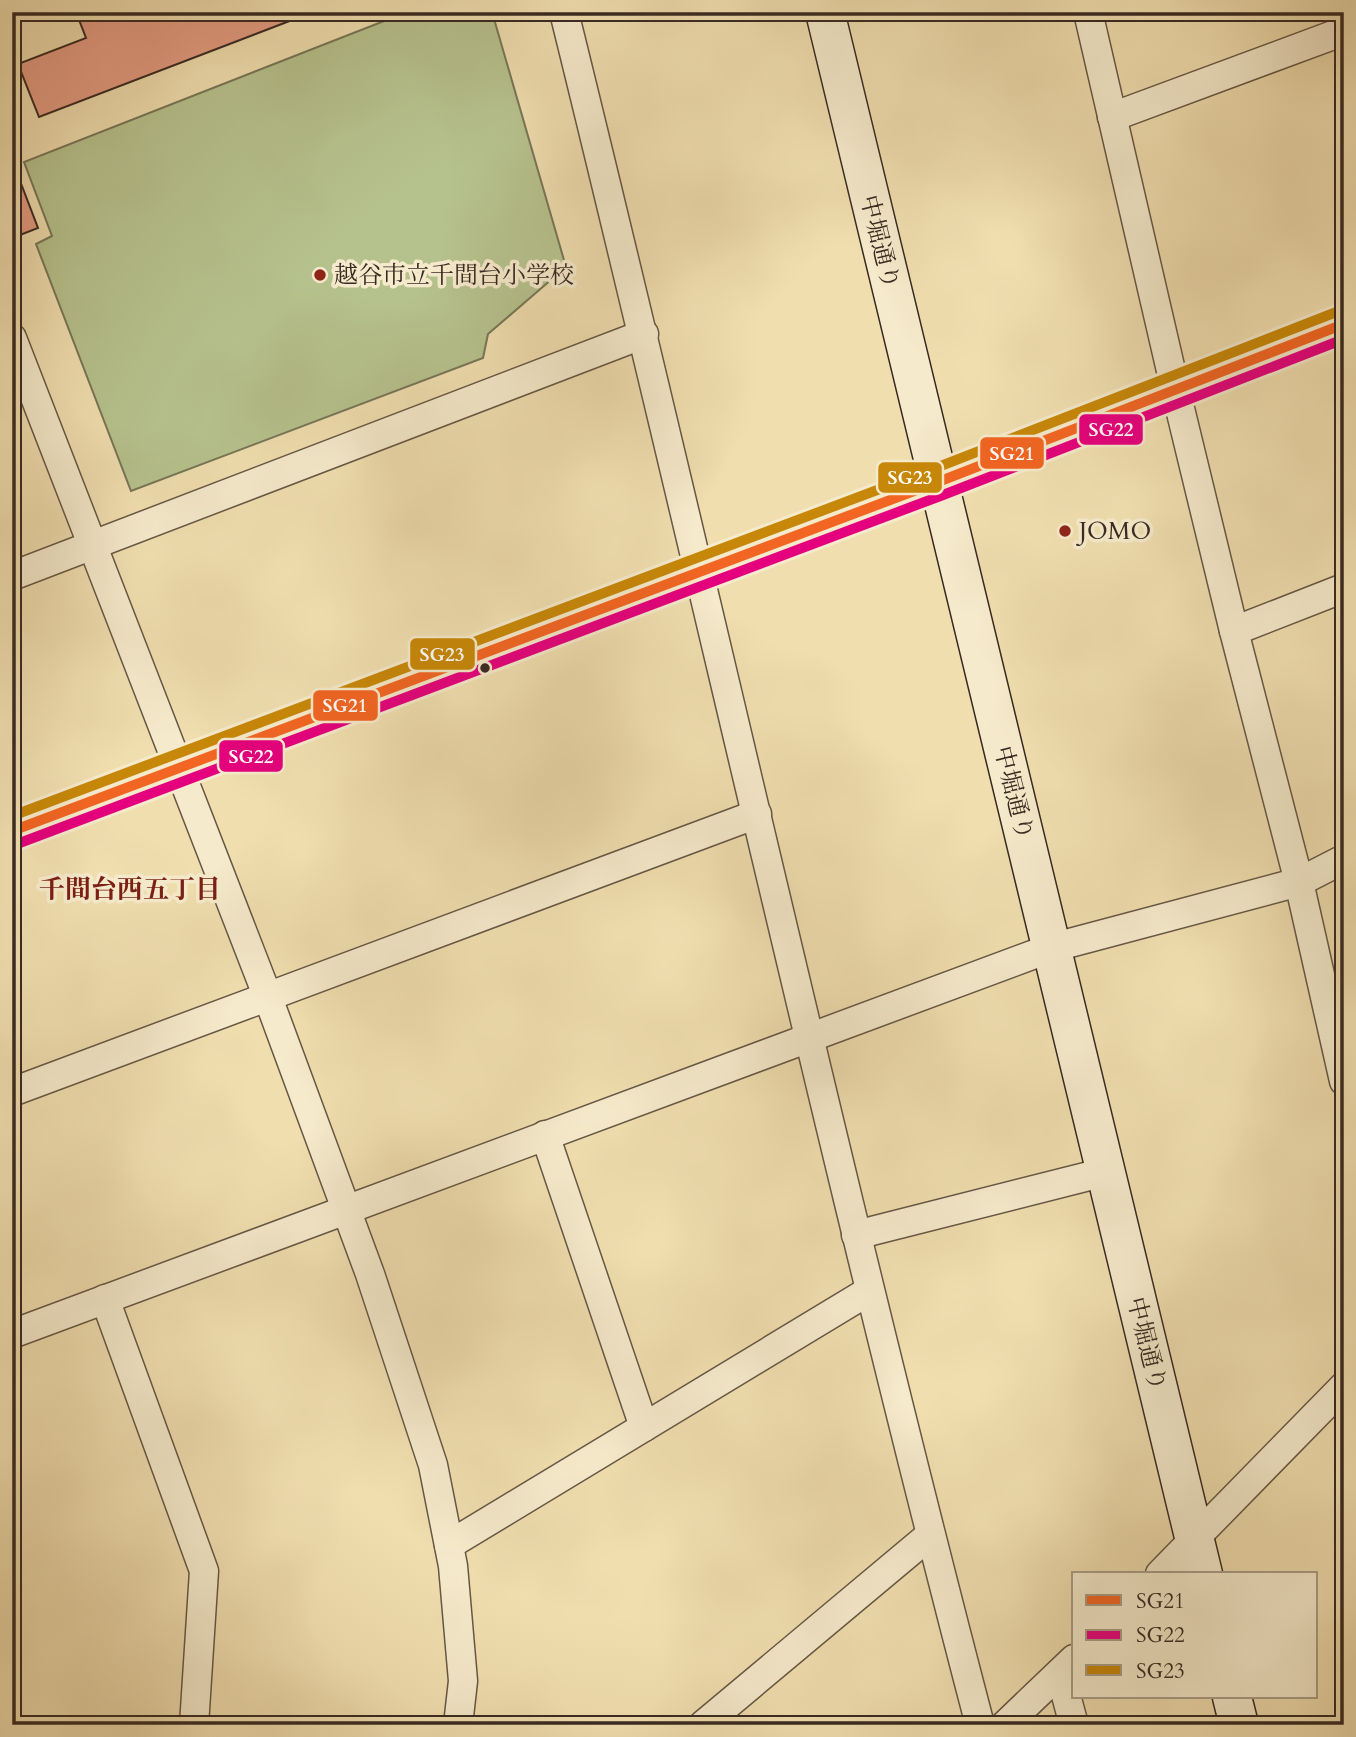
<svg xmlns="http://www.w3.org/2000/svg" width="1356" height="1737" font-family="Cardo,'Noto Serif JP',serif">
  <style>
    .garden { fill: #b6c28d; stroke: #777658; stroke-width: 2 }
    .building { fill: #e49c82; stroke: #382a22; stroke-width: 2 }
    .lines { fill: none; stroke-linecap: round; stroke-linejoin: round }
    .street-casing { stroke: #665745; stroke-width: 31 }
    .secondary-casing { stroke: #382a22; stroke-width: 41 }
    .street { stroke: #f5eacb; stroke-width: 28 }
    .secondary { stroke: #f5eacb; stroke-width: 38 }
    .bus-1-casing { stroke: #f5eacb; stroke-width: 16 }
    .bus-2-casing { stroke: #f5eacb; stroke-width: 16 }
    .bus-3-casing { stroke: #f5eacb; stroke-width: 16 }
    .bus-1 { stroke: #f26522; stroke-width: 10 }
    .bus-2 { stroke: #e5007d; stroke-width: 10 }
    .bus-3 { stroke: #c78708; stroke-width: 10 }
    .poi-dot { fill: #8f2418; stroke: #f5eacb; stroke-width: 2.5 }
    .bus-dot { fill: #382a22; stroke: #f5eacb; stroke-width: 2.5 }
    .labels { text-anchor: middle; stroke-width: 7; stroke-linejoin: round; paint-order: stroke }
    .street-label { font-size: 24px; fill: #382a22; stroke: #f5eacb }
    .poi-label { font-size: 24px; fill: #382a22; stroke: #f5eacb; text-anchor: start }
    .neighbourhood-label { font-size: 26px; font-weight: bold; fill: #7a1f14; stroke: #f5eacb }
    .line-badge { stroke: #f5eacb; stroke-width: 2.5 }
    .badge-label { font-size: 19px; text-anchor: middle; font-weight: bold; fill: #fff }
  </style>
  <rect width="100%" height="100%" fill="#f0deaf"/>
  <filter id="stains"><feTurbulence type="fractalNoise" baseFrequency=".00286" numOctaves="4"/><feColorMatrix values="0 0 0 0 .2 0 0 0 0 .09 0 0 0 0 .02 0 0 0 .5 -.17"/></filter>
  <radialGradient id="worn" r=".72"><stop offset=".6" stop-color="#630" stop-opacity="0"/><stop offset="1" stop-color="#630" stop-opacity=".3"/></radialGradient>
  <!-- garden -->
  <path class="garden" d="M 407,12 L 492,12 L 566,267 L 488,334 L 483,358 L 131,491 L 36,244 L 52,236 L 24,162 Z"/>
  <!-- building -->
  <g class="building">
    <path d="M 76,12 L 313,12 L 39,117 L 18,64 L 86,38 Z"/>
    <path d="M 12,160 L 38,228 L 15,237 L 12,230 Z"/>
  </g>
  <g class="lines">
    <!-- street casing -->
    <g class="street-casing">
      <g id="street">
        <path d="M 564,12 C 705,582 831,1156 980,1725"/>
        <path d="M 1088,12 L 1175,388 L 1234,631 L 1299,882 L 1344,1081"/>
        <path d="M 1112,117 L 1344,31"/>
        <path d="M 12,338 L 267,995 L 370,1274 L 433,1465 L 453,1566 L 463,1681 L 458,1725"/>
        <path d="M 12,576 L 644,334"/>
        <path d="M 1234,631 L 1344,588"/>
        <path d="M 12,1092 L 757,814"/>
        <path d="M 545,1135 L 644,1427"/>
        <path d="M 856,1235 L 1105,1172"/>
        <path d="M 105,1299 L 204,1571 L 194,1725"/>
        <path d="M 12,1334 L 1051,948 L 1299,882 L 1344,859"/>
        <path d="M 449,1545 L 869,1291"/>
        <path d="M 1160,1574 L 1344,1386"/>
        <path d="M 1060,1673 L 1074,1725"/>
        <path d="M 703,1725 L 930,1535"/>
        <path d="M 1005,1725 L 1074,1659"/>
      </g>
    </g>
    <!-- secondary casing -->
    <g class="secondary-casing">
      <g id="secondary">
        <path d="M 825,12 L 1203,1574"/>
        <path d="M 12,831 L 938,482 L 1344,324"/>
        <path d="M 1232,1697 L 1239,1725"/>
      </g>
    </g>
    <!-- street -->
    <use href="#street" class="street"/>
    <!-- secondary -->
    <use href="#secondary" class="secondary"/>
    <!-- bus-1 casing -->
    <g class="bus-1-casing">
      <path id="bus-1" d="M 12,831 L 938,482 L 1344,324"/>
    </g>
    <!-- bus-2 casing -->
    <g class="bus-2-casing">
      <path id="bus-2" d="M 17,844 L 943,495 L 1344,339"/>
    </g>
    <!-- bus-3 casing -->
    <g class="bus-3-casing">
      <path id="bus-3" d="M 12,816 L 933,469 L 1339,311"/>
    </g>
    <!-- bus-1 -->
    <use href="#bus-1" class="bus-1"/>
    <!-- bus-2 -->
    <use href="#bus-2" class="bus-2"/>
    <!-- bus-3 -->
    <use href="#bus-3" class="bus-3"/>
  </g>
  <!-- markers -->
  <g class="poi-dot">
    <circle cx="320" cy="275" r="7"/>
    <circle cx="1065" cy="531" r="7"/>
  </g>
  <circle class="bus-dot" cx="485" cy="668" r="6"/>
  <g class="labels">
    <!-- street labels -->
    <g class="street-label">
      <text transform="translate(880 242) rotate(76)" y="8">中堀通り</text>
      <text transform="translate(1014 793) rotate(76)" y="8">中堀通り</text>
      <text transform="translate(1147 1344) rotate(76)" y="8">中堀通り</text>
    </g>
    <!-- poi labels -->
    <g class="poi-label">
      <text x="334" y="283">越谷市立千間台小学校</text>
      <text x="1079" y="539">JOMO</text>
    </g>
    <!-- neighbourhood labels -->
    <g class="neighbourhood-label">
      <text x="130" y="898">千間台西五丁目</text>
    </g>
  </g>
  <g class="line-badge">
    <rect x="1078" y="413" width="66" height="33" rx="7" fill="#e5007d"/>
    <rect x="979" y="436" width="66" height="34" rx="7" fill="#f26522"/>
    <rect x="877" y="461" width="66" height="33" rx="7" fill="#c78708"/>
    <rect x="409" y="637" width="67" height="34" rx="7" fill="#c78708"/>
    <rect x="312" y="689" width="67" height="33" rx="7" fill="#f26522"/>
    <rect x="218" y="739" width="66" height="34" rx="7" fill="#e5007d"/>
  </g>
  <g class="badge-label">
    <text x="1111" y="436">SG22</text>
    <text x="1012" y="460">SG21</text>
    <text x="910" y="484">SG23</text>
    <text x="442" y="661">SG23</text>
    <text x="345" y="712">SG21</text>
    <text x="251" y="763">SG22</text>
  </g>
  <!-- margin -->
  <rect width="1356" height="1737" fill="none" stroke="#f0deaf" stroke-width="42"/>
  <rect x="14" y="14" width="1328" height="1709" fill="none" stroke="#382a22" stroke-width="3.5"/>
  <rect x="21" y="21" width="1314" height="1695" fill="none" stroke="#382a22" stroke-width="2"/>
  <!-- legend -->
  <rect x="1072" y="1572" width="245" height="126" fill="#f5eacb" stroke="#a99d87" stroke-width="2"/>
  <rect x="1086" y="1595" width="35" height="10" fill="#f26522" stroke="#a99d87" stroke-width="2"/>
  <text x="1136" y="1608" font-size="21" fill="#382a22">SG21</text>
  <rect x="1086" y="1630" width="35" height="10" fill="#e5007d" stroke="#a99d87" stroke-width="2"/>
  <text x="1136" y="1642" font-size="21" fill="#382a22">SG22</text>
  <rect x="1086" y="1665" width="35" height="10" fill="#c78708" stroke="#a99d87" stroke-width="2"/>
  <text x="1136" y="1678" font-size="21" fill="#382a22">SG23</text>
  <rect width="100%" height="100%" filter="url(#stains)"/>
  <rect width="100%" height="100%" fill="url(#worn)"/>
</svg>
